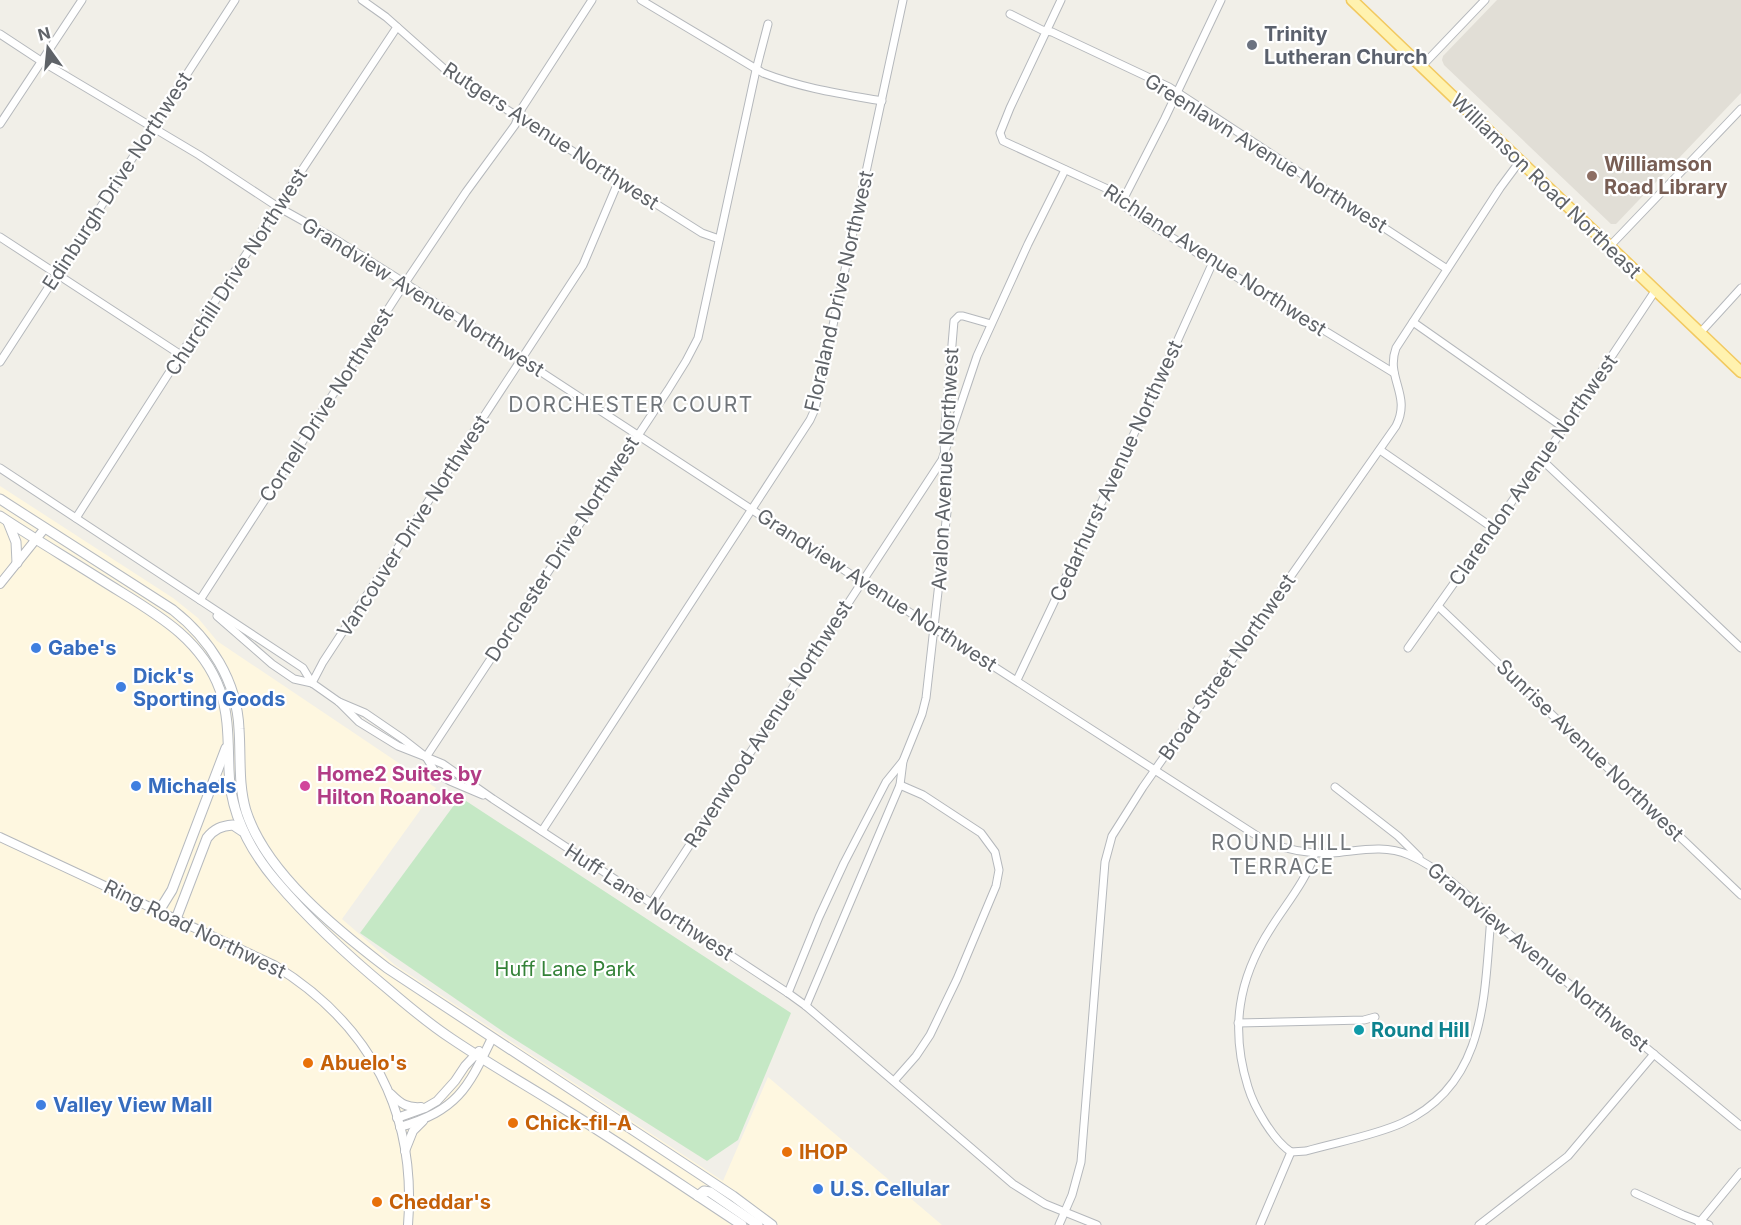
<svg xmlns="http://www.w3.org/2000/svg" width="1741" height="1225" font-family="Inter,sans-serif">
  <style>
    .commercial { fill: #fef7e0 }
    .education { fill: #e1ded6 }
    .green { fill: #c5e8c5 }
    .lines { fill: none; stroke-linecap: round; stroke-linejoin: round }
    .minor-casing { stroke: #b5b8bc; stroke-width: 9 }
    .tertiary-casing { stroke: #b5b8bc; stroke-width: 10 }
    .secondary-casing { stroke: #b6babf; stroke-width: 11 }
    .primary-casing { stroke: #f2c960; stroke-width: 13 }
    .minor { stroke: #fff; stroke-width: 7 }
    .tertiary { stroke: #fff; stroke-width: 8 }
    .secondary { stroke: #fff; stroke-width: 9 }
    .primary { stroke: #fff2af; stroke-width: 10 }
    .worship-dot { fill: #6b7280; stroke: #fff; stroke-width: 2 }
    .education-dot { fill: #8d6e63; stroke: #fff; stroke-width: 2 }
    .shop-dot { fill: #3f7fe0; stroke: #fff; stroke-width: 2 }
    .hotel-dot { fill: #d1479c; stroke: #fff; stroke-width: 2 }
    .culture-dot { fill: #0f9aa8; stroke: #fff; stroke-width: 2 }
    .food-dot { fill: #e8710a; stroke: #fff; stroke-width: 2 }
    .labels { text-anchor: middle; stroke-width: 4.5; stroke-linejoin: round; paint-order: stroke }
    .worship-label { font-size: 20px; font-weight: bold; fill: #5b616d; stroke: #fff; text-anchor: start }
    .street-label { font-size: 20px; fill: #5f6368; stroke: #fff }
    .education-label { font-size: 20px; font-weight: bold; fill: #785e54; stroke: #fff; text-anchor: start }
    .shop-label { font-size: 20px; font-weight: bold; fill: #366cbe; stroke: #fff; text-anchor: start }
    .hotel-label { font-size: 20px; font-weight: bold; fill: #b23c85; stroke: #fff; text-anchor: start }
    .park-label { font-size: 20px; fill: #348238; stroke: #fff }
    .culture-label { font-size: 20px; font-weight: bold; fill: #0d838f; stroke: #fff; text-anchor: start }
    .food-label { font-size: 20px; font-weight: bold; fill: #c56008; stroke: #fff; text-anchor: start }
    .neighbourhood-label { font-size: 21px; letter-spacing: 1.5px; fill: #70757a; stroke: #fff }
  </style>
  <rect width="100%" height="100%" fill="#f1efe8"/>
  <!-- commercial -->
  <path class="commercial" d="M 0,486 L 173,598 L 198,618 L 217,641 L 436,788 L 342,919 L 395,965 L 723,1181 L 768,1077 L 942,1225 L 0,1225 Z"/>
  <!-- education -->
  <path class="education" d="M 1497,0 L 1741,0 L 1741,93 L 1616,224 L 1611,224 L 1444,65 L 1442,60 L 1443,56 Z"/>
  <!-- green -->
  <path class="green" d="M 460,797 L 791,1013 L 738,1140 L 707,1161 L 508,1035 L 360,933 Z"/>
  <g class="lines">
    <!-- minor casing -->
    <g class="minor-casing">
      <g id="minor">
        <path d="M 362,0 L 386,17 L 449,73 L 702,233 L 719,239"/>
        <path d="M 641,0 L 763,73 C 801,88 842,94 882,101"/>
        <path d="M 1061,0 L 1010,108 L 1000,133 L 1003,141 L 1114,192 L 1120,196 L 1127,208 L 1158,229 L 1394,373"/>
        <path d="M 1010,14 L 1042,30 L 1052,32 L 1169,87 L 1447,269"/>
        <path d="M 0,34 L 41,61 L 199,155 L 278,207 L 330,236 L 405,283 L 861,581 L 1265,841 C 1287,850 1308,854 1332,853 C 1358,851 1384,844 1409,855 C 1449,872 1483,912 1516,940 C 1590,1002 1666,1064 1741,1126"/>
        <path d="M 1421,67 L 1485,0"/>
        <path d="M 0,124 L 82,0"/>
        <path d="M 1123,200 L 1165,118 L 1221,0"/>
        <path d="M 0,237 L 181,355"/>
        <path d="M 1609,247 L 1741,109"/>
        <path d="M 1413,322 L 1564,428"/>
        <path d="M 1700,333 L 1741,288"/>
        <path d="M 0,362 L 235,0"/>
        <path d="M 1380,450 L 1493,528"/>
        <path d="M 1541,459 L 1741,648"/>
        <path d="M 0,468 L 303,668 L 312,683 L 339,702 L 359,722 L 398,746 L 426,757 L 436,773 L 450,781 L 483,795"/>
        <path d="M 76,518 L 217,298 L 397,27"/>
        <path d="M 200,600 L 405,283 L 466,192 L 515,125 L 522,108 L 592,0"/>
        <path d="M 1438,606 L 1741,895"/>
        <path d="M 217,616 L 272,664 L 294,679 L 312,683"/>
        <path d="M 1408,648 L 1564,428 L 1655,291"/>
        <path d="M 1017,680 L 1161,377 L 1213,262"/>
        <path d="M 312,683 L 323,662 L 583,265 L 619,180"/>
        <path d="M 339,702 L 365,713 L 403,739 L 426,757 L 443,764 L 493,799 L 788,993 L 806,1006 L 1013,1184 L 1045,1204 L 1097,1225"/>
        <path d="M 426,757 L 668,390 L 686,361 L 698,338 L 756,70 L 768,24"/>
        <path d="M 1335,787 L 1398,836 L 1419,857"/>
        <path d="M 542,831 L 810,420 L 815,409 L 903,0"/>
        <path d="M 651,904 L 942,460 L 977,356 L 1028,244 L 1065,170"/>
        <path d="M 788,993 L 819,917 L 844,863 L 886,782 L 903,761"/>
        <path d="M 806,1006 L 900,785 L 903,761 L 922,714 L 926,698 L 947,512 L 944,439 L 954,321 L 959,316 L 963,316 L 991,324"/>
        <path d="M 1238,1023 L 1364,1020 L 1375,1017"/>
        <path d="M 894,1081 L 916,1056 L 930,1035 L 957,979 L 996,886 L 999,870 L 995,852 L 981,833 L 923,795 L 900,785"/>
        <path d="M 1291,1152 L 1306,1151 C 1337,1142 1373,1136 1402,1123 C 1487,1084 1484,996 1491,917"/>
        <path d="M 1291,1152 C 1273,1140 1254,1107 1248,1087 C 1230,1029 1238,979 1271,928 C 1286,904 1306,881 1315,853"/>
        <path d="M 1635,1193 L 1683,1215 L 1709,1225"/>
        <path d="M 1699,1223 L 1741,1172"/>
        <path d="M 1059,1225 L 1072,1195 L 1081,1162 L 1105,862 L 1112,836 L 1143,787 L 1396,426 C 1412,395 1385,378 1396,348 L 1500,188 L 1520,161"/>
        <path d="M 1260,1225 L 1291,1152"/>
        <path d="M 1479,1225 L 1568,1156 L 1654,1054"/>
      </g>
    </g>
    <!-- tertiary casing -->
    <g class="tertiary-casing">
      <g id="tertiary">
        <path d="M 0,584 L 45,528"/>
        <path d="M 0,837 L 274,965 C 370,1024 417,1112 408,1225"/>
        <path d="M 391,1094 C 401,1104 407,1108 421,1107"/>
        <path d="M 397,1118 L 425,1108 L 437,1101 L 455,1081 L 465,1066 L 479,1051"/>
        <path d="M 400,1127 C 457,1110 467,1090 492,1038"/>
        <path d="M 405,1151 L 413,1131 L 423,1121"/>
      </g>
    </g>
    <!-- secondary casing -->
    <g class="secondary-casing">
      <g id="secondary">
        <path d="M 0,499 L 173,610 C 210,639 237,681 239,729 C 241,757 238,784 246,811 C 266,873 336,929 387,968 L 733,1196 L 772,1225"/>
        <path d="M 0,516 C 33,538 67,558 100,579 C 147,609 200,634 220,690 C 229,716 228,742 229,770 C 230,813 249,849 276,881 C 310,921 348,956 388,989 C 409,1007 429,1024 452,1039 C 489,1064 528,1086 566,1110 C 626,1147 684,1187 742,1225"/>
        <path d="M 8,522 L 16,542 L 17,563"/>
        <path d="M 159,911 L 172,890 L 226,748"/>
        <path d="M 176,919 L 207,838 C 214,829 221,826 233,825 L 242,831"/>
        <path d="M 698,1196 L 704,1191 L 710,1192 L 758,1225"/>
      </g>
    </g>
    <!-- primary casing -->
    <g class="primary-casing">
      <path id="primary" d="M 1352,0 L 1741,372"/>
    </g>
    <!-- minor -->
    <use href="#minor" class="minor"/>
    <!-- tertiary -->
    <use href="#tertiary" class="tertiary"/>
    <!-- secondary -->
    <use href="#secondary" class="secondary"/>
    <!-- primary -->
    <use href="#primary" class="primary"/>
  </g>
  <!-- markers -->
  <circle class="worship-dot" cx="1252" cy="45" r="6"/>
  <circle class="education-dot" cx="1592" cy="176" r="6"/>
  <g class="shop-dot">
    <circle cx="36" cy="648" r="6"/>
    <circle cx="121" cy="687" r="6"/>
    <circle cx="136" cy="786" r="6"/>
    <circle cx="41" cy="1105" r="6"/>
    <circle cx="818" cy="1189" r="6"/>
  </g>
  <circle class="hotel-dot" cx="305" cy="786" r="6"/>
  <circle class="culture-dot" cx="1359" cy="1030" r="6"/>
  <g class="food-dot">
    <circle cx="308" cy="1063" r="6"/>
    <circle cx="513" cy="1123" r="6"/>
    <circle cx="787" cy="1152" r="6"/>
    <circle cx="377" cy="1202" r="6"/>
  </g>
  <g class="labels">
    <!-- worship labels -->
    <g class="worship-label">
      <text x="1264" y="41">Trinity<tspan x="1264" dy="23">Lutheran Church</tspan></text>
    </g>
    <!-- street labels -->
    <g class="street-label">
      <text transform="translate(551 136) rotate(33)" y="7">Rutgers Avenue Northwest</text>
      <text transform="translate(1266 153) rotate(32)" y="7">Greenlawn Avenue Northwest</text>
      <text transform="translate(117 181) rotate(-57)" y="7">Edinburgh Drive Northwest</text>
      <text transform="translate(1546 186) rotate(44)" y="7">Williamson Road Northeast</text>
      <text transform="translate(1215 260) rotate(33)" y="7">Richland Avenue Northwest</text>
      <text transform="translate(236 272) rotate(-57)" y="7">Churchill Drive Northwest</text>
      <text transform="translate(839 291) rotate(-77)" y="7">Floraland Drive Northwest</text>
      <text transform="translate(423 297) rotate(32)" y="7">Grandview Avenue Northwest</text>
      <text transform="translate(326 405) rotate(-57)" y="7">Cornell Drive Northwest</text>
      <text transform="translate(945 469) rotate(-87)" y="7">Avalon Avenue Northwest</text>
      <text transform="translate(1533 470) rotate(-55)" y="7">Clarendon Avenue Northwest</text>
      <text transform="translate(1116 471) rotate(-65)" y="7">Cedarhurst Avenue Northwest</text>
      <text transform="translate(413 526) rotate(-57)" y="7">Vancouver Drive Northwest</text>
      <text transform="translate(562 549) rotate(-57)" y="7">Dorchester Drive Northwest</text>
      <text transform="translate(877 590) rotate(33)" y="7">Grandview Avenue Northwest</text>
      <text transform="translate(1227 667) rotate(-55)" y="7">Broad Street Northwest</text>
      <text transform="translate(768 724) rotate(-57)" y="7">Ravenwood Avenue Northwest</text>
      <text transform="translate(1590 750) rotate(44)" y="7">Sunrise Avenue Northwest</text>
      <text transform="translate(649 902) rotate(33)" y="7">Huff Lane Northwest</text>
      <text transform="translate(195 929) rotate(26)" y="7">Ring Road Northwest</text>
      <text transform="translate(1538 957) rotate(40)" y="7">Grandview Avenue Northwest</text>
    </g>
    <!-- education labels -->
    <g class="education-label">
      <text x="1604" y="171">Williamson<tspan x="1604" dy="23">Road Library</tspan></text>
    </g>
    <!-- shop labels -->
    <g class="shop-label">
      <text x="48" y="655">Gabe's</text>
      <text x="133" y="683">Dick's<tspan x="133" dy="23">Sporting Goods</tspan></text>
      <text x="148" y="793">Michaels</text>
      <text x="53" y="1112">Valley View Mall</text>
      <text x="830" y="1196">U.S. Cellular</text>
    </g>
    <!-- hotel labels -->
    <g class="hotel-label">
      <text x="317" y="781">Home2 Suites by<tspan x="317" dy="23">Hilton Roanoke</tspan></text>
    </g>
    <!-- park labels -->
    <g class="park-label">
      <text x="565" y="976">Huff Lane Park</text>
    </g>
    <!-- culture labels -->
    <g class="culture-label">
      <text x="1371" y="1037">Round Hill</text>
    </g>
    <!-- food labels -->
    <g class="food-label">
      <text x="320" y="1070">Abuelo's</text>
      <text x="525" y="1130">Chick-fil-A</text>
      <text x="799" y="1159">IHOP</text>
      <text x="389" y="1209">Cheddar's</text>
    </g>
    <!-- neighbourhood labels -->
    <g class="neighbourhood-label">
      <text x="631" y="412">DORCHESTER COURT</text>
      <text x="1282" y="850">ROUND HILL<tspan x="1282" dy="24">TERRACE</tspan></text>
    </g>
  </g>
  <!-- north arrow -->
  <g transform="translate(48 48) rotate(345)" stroke="#ffffff" stroke-width="4.5" paint-order="stroke">
  <path d="M0-4.5L10 22L0 15L-10 22Z" fill="#5f6368"/>
  <text y="-9" font-size="16" font-weight="bold" text-anchor="middle" fill="#5f6368">N</text>
  </g>
</svg>
